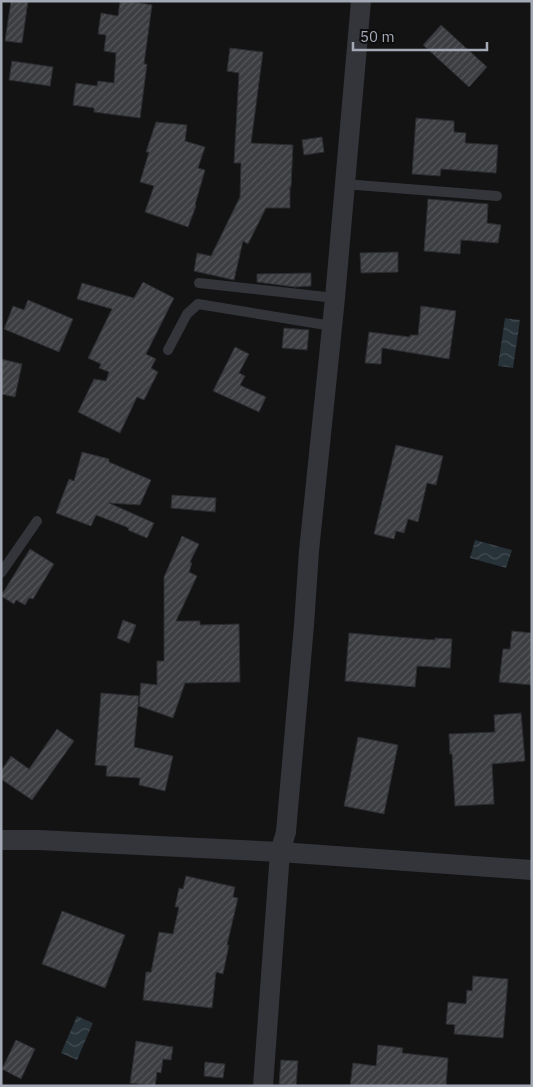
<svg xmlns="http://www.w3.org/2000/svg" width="533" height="1087" font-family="'IBM Plex Sans',sans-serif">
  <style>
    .water { fill: url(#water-waves) }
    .building { fill: url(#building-hatch); stroke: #2c2d31 }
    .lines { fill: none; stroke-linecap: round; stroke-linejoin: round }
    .service { stroke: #33353a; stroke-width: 10 }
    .minor { stroke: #33353a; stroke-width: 20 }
  </style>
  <defs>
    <pattern id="water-waves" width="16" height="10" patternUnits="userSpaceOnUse" patternTransform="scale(1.25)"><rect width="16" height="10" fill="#283239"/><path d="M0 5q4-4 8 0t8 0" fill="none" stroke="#444d53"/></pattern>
    <pattern id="building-hatch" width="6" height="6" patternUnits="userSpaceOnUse" patternTransform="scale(1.25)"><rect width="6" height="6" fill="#3c3e42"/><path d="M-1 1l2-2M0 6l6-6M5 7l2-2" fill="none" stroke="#55575b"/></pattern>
  </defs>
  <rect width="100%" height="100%" fill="#131314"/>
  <!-- water -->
  <g class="water">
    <path d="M 505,318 L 520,320 L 513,368 L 498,366 Z"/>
    <path d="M 475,540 L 512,550 L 506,568 L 470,558 Z"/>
    <path d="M 77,1016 L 93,1023 L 77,1060 L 61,1053 Z"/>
  </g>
  <!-- building -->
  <g class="building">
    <path d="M 11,1 L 28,1 L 22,43 L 5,41 Z"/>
    <path d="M 120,1 L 129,1 L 152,5 L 144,64 L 147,64 L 140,118 L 94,112 L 94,108 L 73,105 L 76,83 L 97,86 L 98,81 L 114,83 L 116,53 L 104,51 L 106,35 L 98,34 L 101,13 L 118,16 Z"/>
    <path d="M 441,25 L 487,67 L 469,87 L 423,45 Z"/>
    <path d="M 230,48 L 263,52 L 251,143 L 293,145 L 291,187 L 290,187 L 290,208 L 266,208 L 248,244 L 243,241 L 234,280 L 194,271 L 197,253 L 211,256 L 240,197 L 241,163 L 234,163 L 239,73 L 227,71 Z"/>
    <path d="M 12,61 L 53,67 L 50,86 L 9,80 Z"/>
    <path d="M 416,118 L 454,121 L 454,132 L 466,133 L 465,143 L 498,145 L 496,173 L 441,169 L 440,176 L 412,174 Z"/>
    <path d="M 156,122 L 187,125 L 185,141 L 205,147 L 198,168 L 205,170 L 195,205 L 196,206 L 188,227 L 145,212 L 154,186 L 140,182 L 149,152 L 146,152 Z"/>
    <path d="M 322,137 L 324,152 L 304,155 L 302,140 Z"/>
    <path d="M 428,199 L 488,204 L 487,223 L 501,225 L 498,243 L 461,240 L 460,254 L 424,251 Z"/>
    <path d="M 398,252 L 398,272 L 361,273 L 360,253 Z"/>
    <path d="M 311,273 L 311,286 L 295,287 L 257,282 L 257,274 Z"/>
    <path d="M 143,282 L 174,298 L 146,354 L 156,359 L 151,368 L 158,372 L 144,400 L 137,397 L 120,433 L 78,412 L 94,379 L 106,381 L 109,372 L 99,368 L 101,364 L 88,358 L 112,309 L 77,299 L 82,283 L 134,298 Z"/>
    <path d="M 28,300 L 73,319 L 59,352 L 4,329 L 13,306 L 24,310 Z"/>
    <path d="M 421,306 L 456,311 L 449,359 L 382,348 L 381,364 L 365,363 L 369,332 L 410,337 L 410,335 L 418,335 Z"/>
    <path d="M 284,328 L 309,330 L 307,350 L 282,348 Z"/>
    <path d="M 235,347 L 249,354 L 239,373 L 245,376 L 240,385 L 266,397 L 259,412 L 213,391 Z"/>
    <path d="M 1,359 L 22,364 L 15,397 L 1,394 Z"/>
    <path d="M 396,445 L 443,456 L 436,485 L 427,483 L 418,522 L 408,519 L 404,533 L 396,531 L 394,539 L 374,534 Z"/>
    <path d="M 82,452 L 109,459 L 109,462 L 151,480 L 140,505 L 109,503 L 154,523 L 147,538 L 128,530 L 129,528 L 96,515 L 91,526 L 56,513 L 69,479 L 74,481 Z"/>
    <path d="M 172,495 L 216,498 L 215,512 L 171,508 Z"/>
    <path d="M 182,536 L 199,544 L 190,562 L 192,563 L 189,572 L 197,576 L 176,621 L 200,621 L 200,625 L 239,624 L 240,682 L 185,683 L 173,718 L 139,706 L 141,683 L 157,685 L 157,661 L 164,661 L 164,577 Z"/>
    <path d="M 30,549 L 54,564 L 33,599 L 29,598 L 25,605 L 16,600 L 14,604 L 1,596 Z"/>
    <path d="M 123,620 L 136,625 L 129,643 L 117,638 Z"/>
    <path d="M 512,631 L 532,633 L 532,685 L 499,682 L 503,649 L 510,649 Z"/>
    <path d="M 349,633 L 435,640 L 435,638 L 452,639 L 450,668 L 417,666 L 415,687 L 345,681 Z"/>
    <path d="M 101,693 L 139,696 L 134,747 L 173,756 L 165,791 L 139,785 L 140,778 L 106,776 L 107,766 L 95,765 Z"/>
    <path d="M 521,713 L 525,761 L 492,764 L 494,804 L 455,806 L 452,754 L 450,754 L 449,734 L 495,732 L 494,715 Z"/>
    <path d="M 57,729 L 74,741 L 32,800 L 1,779 L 1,771 L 11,756 L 29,769 Z"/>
    <path d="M 358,737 L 398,745 L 384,814 L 344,806 Z"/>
    <path d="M 186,876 L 235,887 L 233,897 L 238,898 L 227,945 L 229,945 L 223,974 L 216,972 L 212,1008 L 143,1000 L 146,972 L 151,972 L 159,932 L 173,934 L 179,907 L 175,907 L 179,888 L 183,889 Z"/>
    <path d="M 62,911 L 125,935 L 105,988 L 42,964 Z"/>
    <path d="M 473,976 L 508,979 L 503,1038 L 454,1034 L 455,1025 L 446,1024 L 448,1002 L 466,1004 L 467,990 L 472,991 Z"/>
    <path d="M 16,1040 L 35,1049 L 21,1079 L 2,1069 Z"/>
    <path d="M 136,1041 L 173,1047 L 171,1060 L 163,1059 L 161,1073 L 157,1072 L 155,1086 L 130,1083 Z"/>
    <path d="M 378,1045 L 403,1048 L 402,1053 L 448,1058 L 446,1086 L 350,1086 L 353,1063 L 376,1066 Z"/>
    <path d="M 281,1060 L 298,1061 L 296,1086 L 279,1084 Z"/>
    <path d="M 205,1062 L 225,1064 L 223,1078 L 204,1076 Z"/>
  </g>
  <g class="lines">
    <!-- service -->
    <g class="service">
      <path d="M 344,184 L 497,196"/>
      <path d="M 199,283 L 335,298"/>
      <path d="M 168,350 L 187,314 L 198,304 L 332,326"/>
      <path d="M 1,573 L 37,521"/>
    </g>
    <!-- minor -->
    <g class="minor">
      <path d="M 1,840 L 38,840 L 280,852 L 532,870"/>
      <path d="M 263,1086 L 280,852 L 286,832 L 304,625 L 309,551 L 335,298 L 361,1"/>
    </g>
  </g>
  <!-- border -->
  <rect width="533" height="1087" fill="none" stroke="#a3aab6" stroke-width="5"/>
  <!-- scale -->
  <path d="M353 42v8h134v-8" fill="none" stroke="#a3aab6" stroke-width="2.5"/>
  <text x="360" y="42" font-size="15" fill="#a3aab6" stroke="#0e0e0f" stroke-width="4" paint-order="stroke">50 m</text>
</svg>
